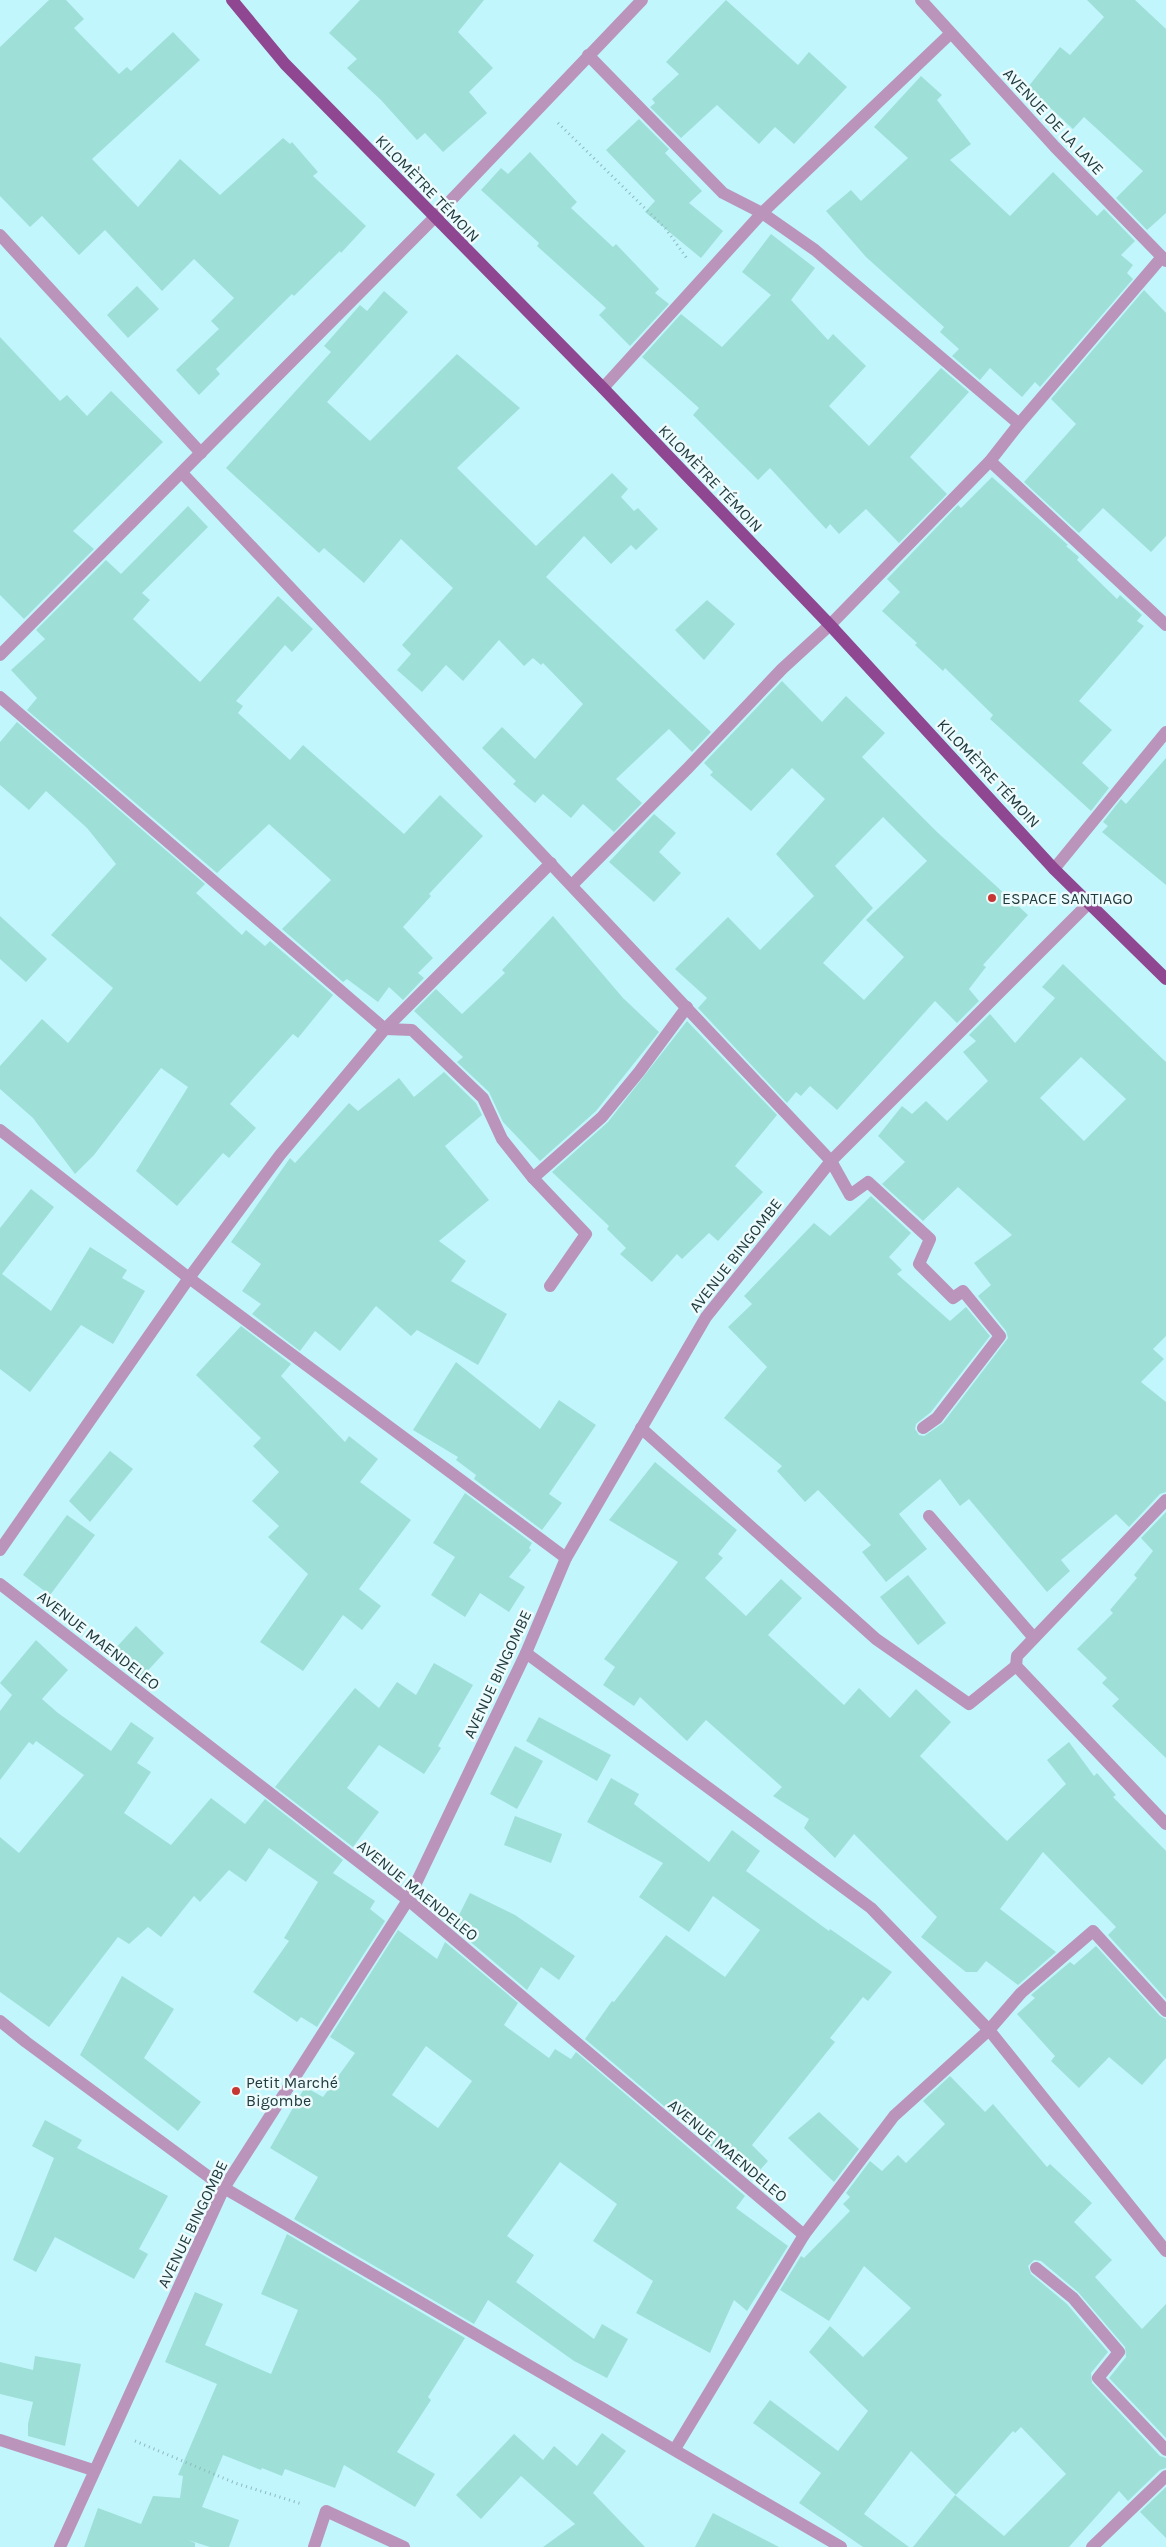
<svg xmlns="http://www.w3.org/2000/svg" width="1166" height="2547" font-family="Karla,sans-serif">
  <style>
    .building { fill: #9ee0d7; fill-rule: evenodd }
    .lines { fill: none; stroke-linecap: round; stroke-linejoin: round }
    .path { stroke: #8ebac0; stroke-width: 3; stroke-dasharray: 1 4; stroke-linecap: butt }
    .minor { stroke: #bb94bb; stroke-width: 12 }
    .major { stroke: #8e4790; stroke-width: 12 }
    .poi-dot { fill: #c63734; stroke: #eefbfc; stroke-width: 2 }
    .labels { text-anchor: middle; stroke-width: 5; stroke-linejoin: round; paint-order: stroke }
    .street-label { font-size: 16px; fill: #203b3f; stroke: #eefbfc }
    .poi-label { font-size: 16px; fill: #203b3f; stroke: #eefbfc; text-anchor: start }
  </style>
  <rect width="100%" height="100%" fill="#c1f6fd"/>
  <!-- building -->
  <g class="building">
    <path d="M 49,0 L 66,0 L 84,19 L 74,28 L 119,74 L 127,67 L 131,71 L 173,32 L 200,60 L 92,159 L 138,207 L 180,159 L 220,195 L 283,138 L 290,144 L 292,142 L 318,172 L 313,176 L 366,226 L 341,253 L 340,251 L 294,296 L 292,294 L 216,369 L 220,374 L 199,395 L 176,370 L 219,329 L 211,321 L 234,298 L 194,259 L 162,291 L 105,230 L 79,255 L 42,216 L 30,227 L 0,196 L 0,47 Z"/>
    <path d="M 360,0 L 484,0 L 458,32 L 493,68 L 469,92 L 487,113 L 443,152 L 425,133 L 417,140 L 381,100 L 347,68 L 357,59 L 329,33 Z"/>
    <path d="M 726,0 L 798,65 L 809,52 L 847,87 L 794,144 L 775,127 L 759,144 L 717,105 L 681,138 L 650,107 L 655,103 L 652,99 L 679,74 L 666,62 Z"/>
    <path d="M 1087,0 L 1135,0 L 1166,29 L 1166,213 L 1147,230 L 1116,198 L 1143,171 L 1084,117 L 1073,129 L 1028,87 L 1060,47 L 1070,55 L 1104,17 Z"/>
    <path d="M 921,76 L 942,95 L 937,100 L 971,144 L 950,160 L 1010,216 L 1053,172 L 1097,216 L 1104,209 L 1135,241 L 1121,255 L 1133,265 L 1127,273 L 1133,279 L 1040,387 L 1035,382 L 1022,397 L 990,368 L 980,380 L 952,356 L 959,349 L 940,332 L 944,327 L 866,257 L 826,211 L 851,190 L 861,201 L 908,158 L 874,127 Z"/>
    <path d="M 639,119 L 669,149 L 665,153 L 702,191 L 689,203 L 723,231 L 701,258 L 645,212 L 655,201 L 606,150 Z"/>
    <path d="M 530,152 L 577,202 L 571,208 L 613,247 L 616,244 L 659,289 L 655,293 L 669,304 L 630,346 L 599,315 L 606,308 L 537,246 L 539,243 L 481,190 L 501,168 L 508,174 Z"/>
    <path d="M 771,234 L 815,268 L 791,300 L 828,340 L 833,334 L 866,366 L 829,406 L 869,446 L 941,368 L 969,392 L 910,457 L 947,494 L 899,543 L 866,509 L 839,534 L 830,524 L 826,529 L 770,468 L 758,480 L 693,415 L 699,408 L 642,357 L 681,314 L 722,347 L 771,295 L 742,272 Z"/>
    <path d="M 137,286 L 159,309 L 128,338 L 107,315 Z"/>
    <path d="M 1144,290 L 1166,313 L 1166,536 L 1151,552 L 1103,508 L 1079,533 L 1024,482 L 1076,424 L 1051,399 Z"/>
    <path d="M 384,291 L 408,312 L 327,402 L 370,441 L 457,354 L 520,408 L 457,468 L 536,546 L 612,473 L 628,489 L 621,497 L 634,511 L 638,508 L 658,529 L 636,550 L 631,545 L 611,564 L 584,536 L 546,577 L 711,732 L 692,752 L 669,729 L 616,779 L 642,803 L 614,832 L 583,804 L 571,818 L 543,794 L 535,803 L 513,784 L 516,781 L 482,748 L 502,727 L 535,759 L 583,704 L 543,663 L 541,665 L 533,658 L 524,666 L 499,640 L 463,681 L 446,665 L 422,692 L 397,670 L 411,654 L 402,645 L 453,588 L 401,539 L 364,583 L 324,548 L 319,553 L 226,468 L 331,352 L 324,346 L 360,305 L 367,311 Z"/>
    <path d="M 0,337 L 60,401 L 67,395 L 87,416 L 111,391 L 163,442 L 73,531 L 94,549 L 24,619 L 0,595 Z"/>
    <path d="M 992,477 L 1068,545 L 1066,546 L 1079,557 L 1077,560 L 1117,599 L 1120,595 L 1142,615 L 1137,621 L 1144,626 L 1079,701 L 1112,730 L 1082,763 L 1109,788 L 1091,811 L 990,719 L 993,715 L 945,668 L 943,671 L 915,645 L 917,643 L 882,611 L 900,592 L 887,579 L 958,505 L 961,508 Z"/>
    <path d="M 188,506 L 208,527 L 142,593 L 150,600 L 133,619 L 200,682 L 278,596 L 313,629 L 292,652 L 285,645 L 236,701 L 243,706 L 238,713 L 290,760 L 303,745 L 404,834 L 440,795 L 483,836 L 429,894 L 431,896 L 403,927 L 433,958 L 418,973 L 424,978 L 403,1000 L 389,987 L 378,1002 L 347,979 L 343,982 L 282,929 L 331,880 L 269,824 L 217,873 L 27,710 L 37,698 L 11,670 L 45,639 L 36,630 L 106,560 L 121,574 Z"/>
    <path d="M 707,600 L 735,624 L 704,660 L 675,630 Z"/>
    <path d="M 782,681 L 822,722 L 846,696 L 885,733 L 862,757 L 937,832 L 1028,915 L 983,965 L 986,967 L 969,989 L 979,1001 L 957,1023 L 935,1001 L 837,1110 L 810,1086 L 801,1096 L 796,1092 L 787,1103 L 698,1008 L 707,998 L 675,969 L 728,917 L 760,950 L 814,896 L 776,854 L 825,799 L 792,768 L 751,811 L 710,775 L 713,772 L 704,763 ZM 883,817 L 927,861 L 866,920 L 904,957 L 864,1000 L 823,963 L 873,908 L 835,866 Z"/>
    <path d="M 17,722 L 205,884 L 196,893 L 242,935 L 246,930 L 265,946 L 270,941 L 333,995 L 298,1038 L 293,1034 L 230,1104 L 256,1128 L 229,1158 L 223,1153 L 177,1206 L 136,1171 L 188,1087 L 161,1068 L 94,1155 L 75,1174 L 33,1118 L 0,1089 L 0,1066 L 42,1019 L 68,1043 L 113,988 L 51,935 L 116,864 L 87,828 L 46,791 L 29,810 L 0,785 L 0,742 Z"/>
    <path d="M 1166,758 L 1166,885 L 1102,832 L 1108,826 L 1103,822 L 1121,799 L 1126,804 Z"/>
    <path d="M 654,814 L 676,833 L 659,852 L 681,873 L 654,902 L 609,862 Z"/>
    <path d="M 0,916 L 47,959 L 26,982 L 0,959 Z"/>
    <path d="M 553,916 L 623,998 L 659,1032 L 596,1111 L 540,1161 L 503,1122 L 489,1092 L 457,1062 L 463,1057 L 414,1011 L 436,989 L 462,1014 L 505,973 L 502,970 Z"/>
    <path d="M 1063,964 L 1166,1062 L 1166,1336 L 1153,1349 L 1164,1359 L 1141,1382 L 1166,1402 L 1166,1492 L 1160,1494 L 1129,1527 L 1116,1514 L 1061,1560 L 1070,1571 L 1047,1592 L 969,1499 L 960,1506 L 940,1479 L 899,1514 L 927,1549 L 886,1582 L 862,1552 L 871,1545 L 818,1490 L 805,1502 L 777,1471 L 782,1466 L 724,1418 L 767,1367 L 728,1327 L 752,1304 L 744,1296 L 814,1223 L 830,1236 L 871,1196 L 911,1233 L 889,1257 L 902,1270 L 897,1274 L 950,1321 L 966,1307 L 990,1336 L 931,1412 L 916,1424 L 915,1429 L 919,1435 L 924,1436 L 943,1423 L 1008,1338 L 1006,1331 L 978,1296 L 991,1285 L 974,1263 L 1012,1235 L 958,1187 L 923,1221 L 882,1184 L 905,1162 L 878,1136 L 902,1106 L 912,1114 L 926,1101 L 947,1121 L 988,1081 L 963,1052 L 976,1041 L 969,1035 L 990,1014 L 1015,1043 L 1055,998 L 1042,987 ZM 1081,1057 L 1126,1099 L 1084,1141 L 1040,1098 Z"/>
    <path d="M 687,1021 L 777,1115 L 735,1166 L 763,1192 L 718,1241 L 709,1233 L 682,1259 L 677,1254 L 652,1282 L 620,1254 L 626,1248 L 607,1229 L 609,1226 L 552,1172 L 608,1122 Z"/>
    <path d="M 444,1072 L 476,1103 L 482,1115 L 445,1146 L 489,1200 L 439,1241 L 466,1261 L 451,1281 L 507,1314 L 478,1365 L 417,1330 L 411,1336 L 376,1306 L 340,1351 L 315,1331 L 300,1351 L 252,1314 L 261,1304 L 242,1291 L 261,1264 L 231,1242 L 290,1158 L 295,1163 L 349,1103 L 358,1111 L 399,1078 L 414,1097 Z"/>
    <path d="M 31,1189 L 54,1207 L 2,1274 L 51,1311 L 90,1247 L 127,1270 L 122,1278 L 145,1291 L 113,1344 L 81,1325 L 30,1392 L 0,1369 L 0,1228 Z"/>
    <path d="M 241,1326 L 291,1364 L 281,1376 L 345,1442 L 349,1436 L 378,1459 L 360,1482 L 411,1520 L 359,1589 L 381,1606 L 362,1630 L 343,1615 L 303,1671 L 260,1642 L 308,1574 L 268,1537 L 279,1526 L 252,1501 L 279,1472 L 253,1446 L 261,1438 L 196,1375 Z"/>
    <path d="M 456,1362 L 540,1429 L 559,1400 L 596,1425 L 549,1494 L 562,1503 L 542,1530 L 474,1479 L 476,1475 L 456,1460 L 458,1457 L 413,1430 Z"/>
    <path d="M 110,1451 L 133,1469 L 90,1522 L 69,1501 Z"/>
    <path d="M 655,1462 L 737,1530 L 718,1554 L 723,1558 L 705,1578 L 746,1616 L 781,1579 L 802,1598 L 768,1635 L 844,1705 L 859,1688 L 890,1718 L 916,1689 L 951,1722 L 920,1756 L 1007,1841 L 1066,1784 L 1047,1760 L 1069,1742 L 1094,1776 L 1097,1773 L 1116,1795 L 1113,1797 L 1166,1851 L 1166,1999 L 1108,1935 L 1116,1927 L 1043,1852 L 1000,1909 L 1056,1952 L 1018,1985 L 986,1961 L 977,1972 L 966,1972 L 921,1937 L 937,1917 L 854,1834 L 835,1858 L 804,1828 L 809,1819 L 773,1796 L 782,1787 L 706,1720 L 687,1741 L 640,1697 L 634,1706 L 603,1685 L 615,1667 L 604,1659 L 678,1562 L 609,1520 Z"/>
    <path d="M 465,1493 L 532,1543 L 529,1548 L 531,1550 L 509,1577 L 525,1587 L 509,1612 L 480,1593 L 465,1617 L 431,1595 L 455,1557 L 433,1543 Z"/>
    <path d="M 1166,1512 L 1166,1758 L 1112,1706 L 1119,1699 L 1102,1683 L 1107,1678 L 1077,1649 L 1113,1613 L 1110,1610 L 1137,1578 L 1134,1575 L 1153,1551 L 1141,1538 Z"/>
    <path d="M 67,1515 L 95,1535 L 50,1595 L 23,1575 Z"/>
    <path d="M 908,1575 L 946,1623 L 918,1645 L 880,1597 Z"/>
    <path d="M 136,1626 L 164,1653 L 141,1678 L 113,1651 Z"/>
    <path d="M 36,1640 L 68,1670 L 42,1699 L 58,1713 L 111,1751 L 131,1722 L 154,1738 L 137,1763 L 151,1772 L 124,1813 L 171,1845 L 211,1798 L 245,1824 L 265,1799 L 343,1860 L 333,1873 L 375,1901 L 370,1909 L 385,1921 L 317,2027 L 301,2017 L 297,2022 L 253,1992 L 289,1941 L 284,1938 L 318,1882 L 269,1848 L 246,1882 L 229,1870 L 200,1902 L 194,1896 L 161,1937 L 148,1927 L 129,1944 L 118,1937 L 49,2027 L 0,1992 L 0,1837 L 19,1853 L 84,1775 L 36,1741 L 33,1745 L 29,1742 L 0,1780 L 0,1711 L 12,1695 L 0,1683 Z"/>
    <path d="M 434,1663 L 473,1685 L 438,1746 L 441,1748 L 424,1774 L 379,1745 L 347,1788 L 379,1812 L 353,1847 L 275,1787 L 355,1688 L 379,1708 L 397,1682 L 416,1695 Z"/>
    <path d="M 539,1717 L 611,1755 L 597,1781 L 526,1741 Z"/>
    <path d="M 515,1746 L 543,1761 L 517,1809 L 490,1794 Z"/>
    <path d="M 611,1778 L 639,1794 L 634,1804 L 709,1862 L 732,1830 L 760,1851 L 746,1871 L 829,1931 L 830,1929 L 892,1972 L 868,2001 L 863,1997 L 830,2038 L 835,2042 L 752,2145 L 768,2161 L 751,2180 L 585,2039 L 612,2001 L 614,2002 L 666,1935 L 725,1977 L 760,1930 L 713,1896 L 689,1932 L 639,1897 L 663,1863 L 587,1822 Z"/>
    <path d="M 515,1816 L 562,1834 L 551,1863 L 504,1845 Z"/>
    <path d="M 470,1893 L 515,1915 L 575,1956 L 559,1980 L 541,1967 L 527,1990 L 453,1927 Z"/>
    <path d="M 398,1930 L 437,1959 L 445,1942 L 518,2003 L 504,2025 L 549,2058 L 555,2049 L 571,2059 L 576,2052 L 745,2196 L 736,2208 L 788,2246 L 747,2311 L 734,2300 L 710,2353 L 636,2313 L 653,2281 L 593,2241 L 617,2204 L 560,2162 L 507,2236 L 534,2255 L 516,2282 L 594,2339 L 602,2324 L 628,2339 L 607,2378 L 574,2361 L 488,2300 L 474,2324 L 294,2219 L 318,2177 L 270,2148 L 305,2087 L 323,2097 L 355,2053 L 330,2037 ZM 426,2046 L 472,2081 L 438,2128 L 392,2095 Z"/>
    <path d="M 1096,1946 L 1160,2016 L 1166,2019 L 1166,2058 L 1142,2085 L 1109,2057 L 1079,2088 L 1051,2061 L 1055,2056 L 1017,2014 L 1035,1998 L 1031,1995 L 1070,1962 L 1074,1965 Z"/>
    <path d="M 122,1976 L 174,2009 L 144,2058 L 201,2102 L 178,2131 L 80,2055 Z"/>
    <path d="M 950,2076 L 985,2112 L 993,2104 L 1047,2167 L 1050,2164 L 1092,2203 L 1074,2222 L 1112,2260 L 1095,2277 L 1142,2329 L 1166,2304 L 1166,2438 L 1109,2378 L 1126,2357 L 1125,2347 L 1078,2292 L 1041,2261 L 1034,2260 L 1028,2266 L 1031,2274 L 1067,2304 L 1108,2352 L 1091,2373 L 1092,2383 L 1160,2456 L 1166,2458 L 1166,2468 L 1160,2470 L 1128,2501 L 1119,2491 L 1069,2547 L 913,2547 L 955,2495 L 1004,2536 L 1066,2474 L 1021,2427 L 1015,2433 L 1013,2431 L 956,2495 L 911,2451 L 864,2514 L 909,2547 L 863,2547 L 799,2503 L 821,2473 L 753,2423 L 770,2400 L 838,2451 L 868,2411 L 809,2352 L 830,2326 L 863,2357 L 911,2308 L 864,2266 L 829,2321 L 780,2290 L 801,2256 L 804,2258 L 850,2211 L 843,2204 L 850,2197 L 846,2193 L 870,2161 L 882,2171 L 898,2155 L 906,2163 L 945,2124 L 923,2101 Z"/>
    <path d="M 819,2112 L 859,2149 L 834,2182 L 788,2138 Z"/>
    <path d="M 45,2120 L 82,2140 L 77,2148 L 168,2196 L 139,2249 L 148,2254 L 134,2279 L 55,2237 L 36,2272 L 13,2260 L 54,2158 L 32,2146 Z"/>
    <path d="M 287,2234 L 465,2338 L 428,2397 L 431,2400 L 397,2452 L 435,2474 L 415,2507 L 344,2465 L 335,2488 L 285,2469 L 282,2476 L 262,2468 L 261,2470 L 223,2455 L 202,2507 L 239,2520 L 229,2547 L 210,2547 L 188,2540 L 195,2543 L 195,2547 L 84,2547 L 98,2508 L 141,2524 L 153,2496 L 180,2498 L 183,2476 L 178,2475 L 217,2384 L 165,2362 L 195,2292 L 223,2304 L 205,2345 L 271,2374 L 298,2310 L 261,2294 Z"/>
    <path d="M 35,2356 L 81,2364 L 65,2446 L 28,2436 L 28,2424 L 33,2402 L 0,2394 L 0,2362 L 33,2370 Z"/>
    <path d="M 602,2433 L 626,2451 L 593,2493 L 645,2547 L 543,2547 L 575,2524 L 521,2476 L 481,2519 L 456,2495 L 514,2434 L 543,2460 L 554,2446 L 577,2466 Z"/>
    <path d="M 1166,2487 L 1166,2538 L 1140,2512 Z"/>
    <path d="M 713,2513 L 779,2547 L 695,2547 Z"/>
  </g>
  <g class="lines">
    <!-- path -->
    <g class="path">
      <path d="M 558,123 L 666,229 L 688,260"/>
      <path d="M 135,2441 L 235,2483 L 302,2504"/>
    </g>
    <!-- minor -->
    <g class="minor">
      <path d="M 921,0 L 1055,147 L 1166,261"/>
      <path d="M 588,55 L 723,193 L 762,213 L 815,250 L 1019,424"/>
      <path d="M 0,235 L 201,453"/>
      <path d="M 603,388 L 762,213 L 950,34"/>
      <path d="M 990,461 L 1166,625"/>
      <path d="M 182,473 L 831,1161 L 850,1195 L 868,1182 L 930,1239 L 919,1264 L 953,1298 L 963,1291 L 1000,1336 L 937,1418 L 923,1428"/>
      <path d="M 0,655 L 434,218 L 642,0"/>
      <path d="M 0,697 L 385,1029 L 412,1030 L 483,1098 L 502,1139 L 533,1178 L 586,1234 L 550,1286"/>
      <path d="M 1054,869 L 1166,732"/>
      <path d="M 572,885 L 688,768 L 782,669 L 830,625 L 990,461 L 1019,424 L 1162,257"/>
      <path d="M 0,1130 L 189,1278 L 566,1558"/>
      <path d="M 533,1178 L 602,1117 L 639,1072 L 687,1007"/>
      <path d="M 641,1428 L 876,1639 L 969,1704 L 1016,1666"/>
      <path d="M 1166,1500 L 1017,1656 L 1016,1666 L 1166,1824"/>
      <path d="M 929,1516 L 1034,1638"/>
      <path d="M 0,1550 L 189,1278 L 280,1155 L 385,1029 L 551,863"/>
      <path d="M 0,1584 L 408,1900 L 804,2235"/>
      <path d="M 526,1653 L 871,1908 L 989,2030 L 1166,2251"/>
      <path d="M 0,2021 L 26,2042 L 224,2188 L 841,2547"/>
      <path d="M 1036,2268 L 1073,2298 L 1119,2352 L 1098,2378 L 1166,2450"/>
      <path d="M 0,2440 L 93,2470"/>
      <path d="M 675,2449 L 804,2235 L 894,2116 L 989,2030 L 1021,1993 L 1093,1931 L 1166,2011"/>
      <path d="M 60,2547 L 224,2188 L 408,1900 L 526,1653 L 566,1558 L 706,1317 L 831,1161 L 1089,903"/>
      <path d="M 314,2547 L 326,2511 L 404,2547"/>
      <path d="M 1092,2547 L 1166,2476"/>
    </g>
    <!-- major -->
    <path class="major" d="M 232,0 L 285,64 L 603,388 L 830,625 L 1054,869 L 1166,979"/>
  </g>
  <!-- markers -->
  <g class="poi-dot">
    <circle cx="992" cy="898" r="5"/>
    <circle cx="236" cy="2091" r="5"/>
  </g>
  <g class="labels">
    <!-- street labels -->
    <g class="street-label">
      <text transform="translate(1054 121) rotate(47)" y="6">AVENUE DE LA LAVE</text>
      <text transform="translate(428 188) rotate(46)" y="6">KILOMÈTRE TÉMOIN</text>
      <text transform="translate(711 478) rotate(46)" y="6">KILOMÈTRE TÉMOIN</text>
      <text transform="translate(989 773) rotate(47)" y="6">KILOMÈTRE TÉMOIN</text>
      <text transform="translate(735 1255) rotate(-52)" y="6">AVENUE BINGOMBE</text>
      <text transform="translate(99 1640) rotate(38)" y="6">AVENUE MAENDELEO</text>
      <text transform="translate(497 1674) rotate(-65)" y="6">AVENUE BINGOMBE</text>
      <text transform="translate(418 1890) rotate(39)" y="6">AVENUE MAENDELEO</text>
      <text transform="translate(728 2150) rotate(40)" y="6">AVENUE MAENDELEO</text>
      <text transform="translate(192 2224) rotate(-64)" y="6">AVENUE BINGOMBE</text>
    </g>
    <!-- poi labels -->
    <g class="poi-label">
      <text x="1002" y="904">ESPACE SANTIAGO</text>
      <text x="246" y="2088">Petit Marché<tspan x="246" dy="18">Bigombe</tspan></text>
    </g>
  </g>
</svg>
